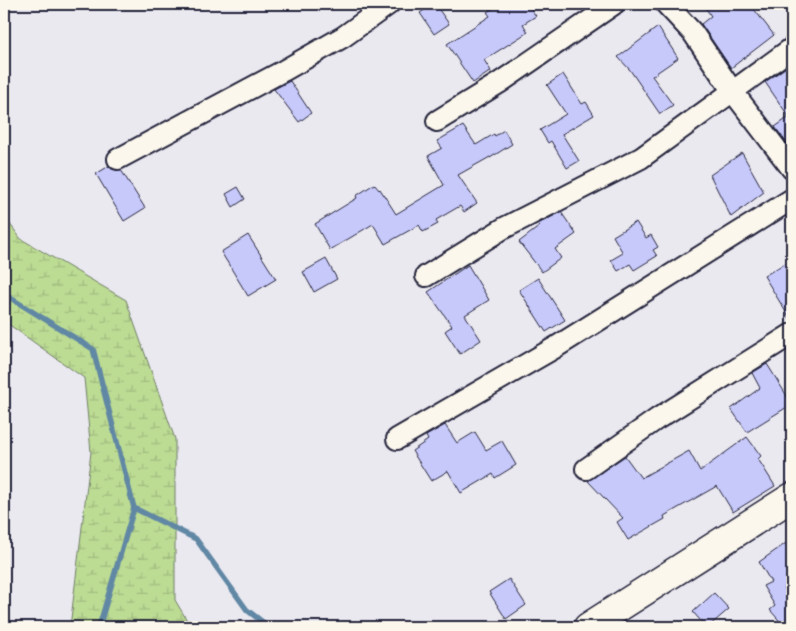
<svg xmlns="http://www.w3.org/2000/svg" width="796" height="631" font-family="Dekko,sans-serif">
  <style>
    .wetland { fill: url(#wetland-marsh); stroke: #6f7e67 }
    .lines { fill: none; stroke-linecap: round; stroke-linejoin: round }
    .stream { stroke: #6087a4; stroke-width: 5.5 }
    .building { fill: #c7c9fb; stroke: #22223b }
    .street-casing { stroke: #22223b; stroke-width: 24 }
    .secondary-casing { stroke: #22223b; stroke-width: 31 }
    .street { stroke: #fbf7ec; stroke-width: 20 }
    .secondary { stroke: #fbf7ec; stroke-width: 28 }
  </style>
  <defs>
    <pattern id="wetland-marsh" width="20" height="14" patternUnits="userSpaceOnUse" patternTransform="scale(1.25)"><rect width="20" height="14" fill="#bcdb93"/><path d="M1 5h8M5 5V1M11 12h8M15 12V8" fill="none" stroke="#a1bc80"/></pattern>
  </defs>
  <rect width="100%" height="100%" fill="#ebe9f0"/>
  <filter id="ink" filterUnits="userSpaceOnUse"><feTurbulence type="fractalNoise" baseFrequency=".02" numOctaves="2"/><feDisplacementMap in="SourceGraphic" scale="10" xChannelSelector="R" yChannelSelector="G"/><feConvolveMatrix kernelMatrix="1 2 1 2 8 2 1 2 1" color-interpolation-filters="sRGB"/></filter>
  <g filter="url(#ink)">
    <!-- wetland -->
    <path class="wetland" d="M 4,216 L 21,239 L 126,300 L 175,439 L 175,600 L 191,627 L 70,627 L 91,452 L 84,378 L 4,321 Z"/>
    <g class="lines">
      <!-- stream -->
      <g class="stream">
        <path d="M 4,294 L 93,349 L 134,508 L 99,627"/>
        <path d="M 134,508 L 196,539 L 247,610 L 269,627"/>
      </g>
    </g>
    <!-- building -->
    <g class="building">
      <path d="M 433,4 L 435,4 L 449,24 L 434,34 L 420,13 Z"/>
      <path d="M 500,4 L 527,4 L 536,16 L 523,24 L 528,32 L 484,60 L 491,71 L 473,83 L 447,44 L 490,16 L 487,12 Z"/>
      <path d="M 703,4 L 750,4 L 774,35 L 731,68 L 701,24 L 711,16 Z"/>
      <path d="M 658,27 L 678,58 L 652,76 L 673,105 L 660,114 L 630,70 L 618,57 Z"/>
      <path d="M 792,63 L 792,150 L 775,127 L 789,117 L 765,82 Z"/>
      <path d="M 563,74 L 582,104 L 586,102 L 594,115 L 562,134 L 579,161 L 567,168 L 551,141 L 548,143 L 540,130 L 566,114 L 547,85 Z"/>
      <path d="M 290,81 L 311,113 L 299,122 L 274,89 Z"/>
      <path d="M 463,126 L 476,145 L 494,134 L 495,136 L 504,130 L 512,144 L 490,158 L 490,157 L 458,175 L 477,203 L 464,212 L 460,206 L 436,220 L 438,224 L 423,232 L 419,225 L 385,244 L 373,224 L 330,250 L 315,224 L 357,198 L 356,196 L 374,184 L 379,190 L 380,189 L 396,214 L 444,185 L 428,156 L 442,148 L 437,141 Z"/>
      <path d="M 742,153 L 764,192 L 731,217 L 710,175 Z"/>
      <path d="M 109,166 L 112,169 L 121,170 L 145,208 L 124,221 L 96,174 Z"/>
      <path d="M 238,187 L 245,199 L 233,207 L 226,194 Z"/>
      <path d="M 561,212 L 576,234 L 555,249 L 561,258 L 542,272 L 519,242 L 540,226 L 538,224 Z"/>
      <path d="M 636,222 L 646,238 L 651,235 L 658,247 L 653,250 L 657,256 L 634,270 L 630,264 L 618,271 L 611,260 L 623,253 L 613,236 Z"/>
      <path d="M 248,235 L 276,279 L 248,296 L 221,252 Z"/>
      <path d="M 326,259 L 337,279 L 314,292 L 303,272 Z"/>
      <path d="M 792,259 L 792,322 L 764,276 Z"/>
      <path d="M 468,265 L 489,300 L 465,315 L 481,340 L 460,354 L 445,331 L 452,326 L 428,292 Z"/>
      <path d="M 538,278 L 565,320 L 546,332 L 519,290 Z"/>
      <path d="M 767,364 L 792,404 L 747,432 L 731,409 L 760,388 L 752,373 Z"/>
      <path d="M 445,425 L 457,443 L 475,432 L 486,450 L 502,441 L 516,465 L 495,478 L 493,474 L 461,493 L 448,471 L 431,481 L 412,451 L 428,440 L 426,436 Z"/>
      <path d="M 747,437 L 761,456 L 758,459 L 775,486 L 733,512 L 717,486 L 664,516 L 665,519 L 628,540 L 617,522 L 623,518 L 588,481 L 625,456 L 641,478 L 689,451 L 700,471 Z"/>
      <path d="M 792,539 L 792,583 L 784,588 L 792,599 L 792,627 L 785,627 L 770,610 L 775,606 L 763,586 L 771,582 L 759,562 Z"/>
      <path d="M 509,579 L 526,605 L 506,619 L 489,592 Z"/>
      <path d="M 714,593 L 729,609 L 708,627 L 706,627 L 693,612 Z"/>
    </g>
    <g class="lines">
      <!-- street casing -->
      <g class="street-casing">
        <g id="street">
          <path d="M 666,4 L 693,33 L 733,92 L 792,169"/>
          <path d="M 437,121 L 499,83 L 614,4"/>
          <path d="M 118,159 L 283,71 L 343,37 L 389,4"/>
          <path d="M 426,276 L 504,228 L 641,158 L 792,48"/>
          <path d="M 397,439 L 556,347 L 792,199"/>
          <path d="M 586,469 L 657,419 L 792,334"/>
        </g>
      </g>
      <!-- secondary casing -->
      <g class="secondary-casing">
        <path id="secondary" d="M 588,627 L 792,497"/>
      </g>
      <!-- street -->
      <use href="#street" class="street"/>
      <!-- secondary -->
      <use href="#secondary" class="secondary"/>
    </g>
  </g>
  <!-- margin -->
  <rect width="796" height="631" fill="none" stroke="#fbf7ec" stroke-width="20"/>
  <rect x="10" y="10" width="776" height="611" fill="none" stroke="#22223b" stroke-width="2" filter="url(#ink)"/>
</svg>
